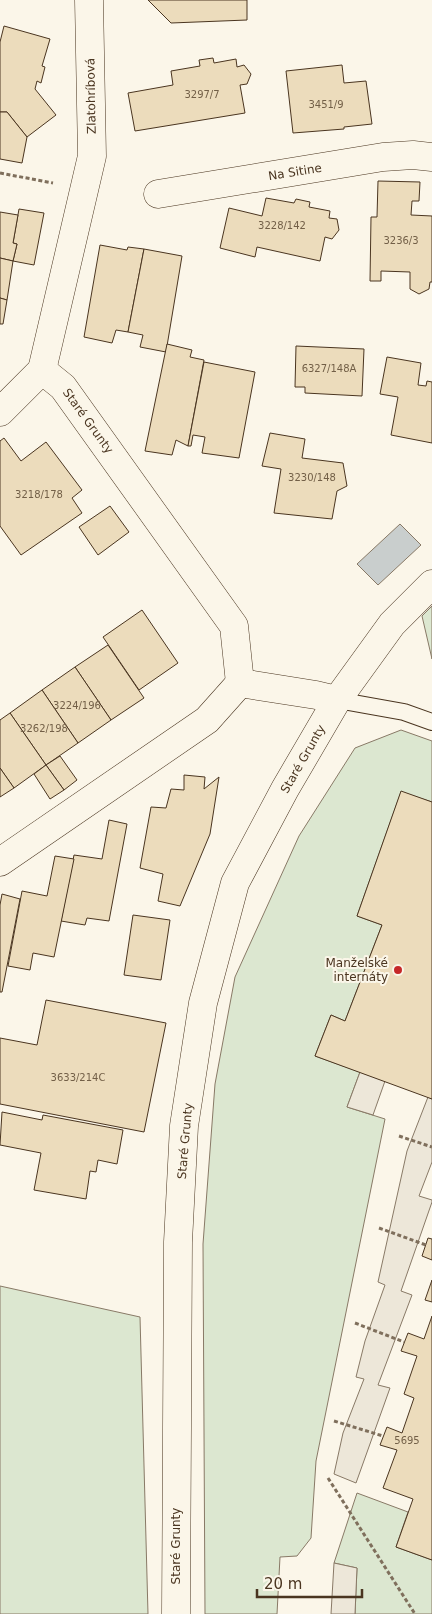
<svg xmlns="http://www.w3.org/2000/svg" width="432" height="1614" font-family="'DejaVu Sans',sans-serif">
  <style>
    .green { fill: #dce7d0; stroke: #887966 }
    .parking { fill: #ede7d9; stroke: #887966 }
    .water { fill: #c9cecd; stroke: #887966 }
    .building { fill: #ecdcbc; stroke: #4a3520 }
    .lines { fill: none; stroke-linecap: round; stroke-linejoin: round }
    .lane-casing { stroke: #4a3520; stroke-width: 18 }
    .street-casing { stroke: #4a3520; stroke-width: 29 }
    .path { stroke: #7f6f5c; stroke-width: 3; stroke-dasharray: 4 2.5; stroke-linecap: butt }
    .lane { stroke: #fbf6e9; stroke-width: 16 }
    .street { stroke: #fbf6e9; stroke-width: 28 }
    .poi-dot { fill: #c62828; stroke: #fbf6e9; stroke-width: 2 }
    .labels { text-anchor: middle; stroke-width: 4; stroke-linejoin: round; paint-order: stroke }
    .number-label { font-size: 10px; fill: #725f47 }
    .street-label { font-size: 12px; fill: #4a3520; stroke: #fbf6e9 }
    .poi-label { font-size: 12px; fill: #4a3520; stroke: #fbf6e9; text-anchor: end }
  </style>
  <rect width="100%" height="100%" fill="#fbf6e9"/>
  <!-- green -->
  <g class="green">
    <path d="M 432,606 L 432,659 L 422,616 Z"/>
    <path d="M 401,730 L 432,741 L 432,802 L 401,792 L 357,916 L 382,925 L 345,1021 L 331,1015 L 315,1056 L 360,1072 L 347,1107 L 385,1119 L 316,1461 L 311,1538 L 297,1556 L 280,1557 L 277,1614 L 205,1614 L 203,1244 L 215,1084 L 235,977 L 299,836 L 355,748 Z"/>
    <path d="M 0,1286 L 140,1317 L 148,1614 L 0,1614 Z"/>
    <path d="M 357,1493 L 408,1512 L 396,1547 L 432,1560 L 432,1614 L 355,1614 L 357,1568 L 334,1563 Z"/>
  </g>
  <!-- parking -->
  <g class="parking">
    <path d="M 360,1072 L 385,1081 L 373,1115 L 347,1107 Z"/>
    <path d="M 428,1097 L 432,1099 L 432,1162 L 419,1196 L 432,1200 L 432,1202 L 401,1291 L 412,1295 L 378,1385 L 390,1388 L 356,1483 L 334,1474 L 343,1433 L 364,1379 L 356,1377 L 365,1341 L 385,1285 L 378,1282 L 407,1151 Z"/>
    <path d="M 334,1563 L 357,1568 L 355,1614 L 331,1614 Z"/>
  </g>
  <!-- water -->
  <path class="water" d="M 400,524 L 421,545 L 378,585 L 357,564 Z"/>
  <!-- building -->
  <g class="building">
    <path d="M 148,0 L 247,0 L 247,20 L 171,23 Z"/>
    <path d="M 4,26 L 50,39 L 42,66 L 45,67 L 41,83 L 37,81 L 35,89 L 56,115 L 27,137 L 7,112 L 0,112 L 0,42 Z"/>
    <path d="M 213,58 L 214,63 L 236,59 L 237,67 L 244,65 L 251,74 L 247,84 L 240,85 L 245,113 L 135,131 L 128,93 L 173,85 L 171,71 L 200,66 L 199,60 Z"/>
    <path d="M 342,65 L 344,83 L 366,81 L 372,124 L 344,127 L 344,129 L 293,133 L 286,71 Z"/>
    <path d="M 0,112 L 7,112 L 27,137 L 22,163 L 0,159 Z"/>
    <path d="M 378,181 L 420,182 L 419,201 L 412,201 L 411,215 L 432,216 L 432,282 L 430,282 L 429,289 L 419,294 L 410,289 L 410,272 L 381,271 L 381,281 L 370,281 L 371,217 L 377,217 Z"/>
    <path d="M 266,198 L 294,203 L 296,199 L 310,202 L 309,207 L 330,211 L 329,218 L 337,219 L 339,230 L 332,239 L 325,237 L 320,261 L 257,247 L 255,257 L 220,248 L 229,208 L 262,216 Z"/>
    <path d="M 19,209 L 44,213 L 34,265 L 13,261 L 17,244 L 13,243 Z"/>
    <path d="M 0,212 L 18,215 L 13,243 L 17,244 L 13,261 L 0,258 Z"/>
    <path d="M 100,245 L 127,250 L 128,247 L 144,249 L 128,332 L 116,330 L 112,343 L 84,337 Z"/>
    <path d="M 144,249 L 182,256 L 166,352 L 140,347 L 143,335 L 128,332 Z"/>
    <path d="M 0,258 L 13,261 L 7,300 L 0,298 Z"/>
    <path d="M 0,298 L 7,300 L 3,324 L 0,324 Z"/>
    <path d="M 167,344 L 192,350 L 190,357 L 204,360 L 188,446 L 176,440 L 172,455 L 145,451 Z"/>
    <path d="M 296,346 L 364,349 L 362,396 L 305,393 L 305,387 L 295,387 Z"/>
    <path d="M 387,357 L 421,363 L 418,385 L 426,386 L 427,381 L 432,382 L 432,443 L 391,435 L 398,397 L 380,394 Z"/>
    <path d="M 204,362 L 255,372 L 239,458 L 202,453 L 205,437 L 193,435 L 191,446 L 188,446 Z"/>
    <path d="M 270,433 L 305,439 L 302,458 L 343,463 L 347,486 L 337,491 L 332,519 L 274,513 L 281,469 L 262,466 Z"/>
    <path d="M 4,438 L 21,461 L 46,442 L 82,490 L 72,498 L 82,513 L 21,555 L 0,526 L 0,441 Z"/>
    <path d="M 110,506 L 129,532 L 98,555 L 79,527 Z"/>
    <path d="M 142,610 L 178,663 L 139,690 L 103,637 Z"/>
    <path d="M 108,645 L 144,698 L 111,720 L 75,667 Z"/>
    <path d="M 75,667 L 111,720 L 78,743 L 42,690 Z"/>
    <path d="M 42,690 L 78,743 L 46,765 L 10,713 Z"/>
    <path d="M 10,713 L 46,765 L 14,788 L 0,768 L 0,720 Z"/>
    <path d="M 60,756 L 77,780 L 64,790 L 46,765 Z"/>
    <path d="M 46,765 L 64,790 L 50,799 L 34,774 Z"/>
    <path d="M 0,768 L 14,788 L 0,797 Z"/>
    <path d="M 184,775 L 205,777 L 204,789 L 219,777 L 210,834 L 180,906 L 158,901 L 163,874 L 140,868 L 151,807 L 166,808 L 171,789 L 184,790 Z"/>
    <path d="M 401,791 L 432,802 L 432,1099 L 315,1056 L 331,1015 L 345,1021 L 382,925 L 357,916 Z"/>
    <path d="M 109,820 L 127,824 L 109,921 L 87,918 L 85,925 L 61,921 L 74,855 L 102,859 Z"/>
    <path d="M 55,856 L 74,859 L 54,957 L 33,953 L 30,970 L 8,966 L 22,891 L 47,896 Z"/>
    <path d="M 2,894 L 20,899 L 2,992 L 0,992 L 0,905 Z"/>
    <path d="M 133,915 L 170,920 L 161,980 L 124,975 Z"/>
    <path d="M 46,1000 L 166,1023 L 144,1132 L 0,1104 L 0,1038 L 37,1045 Z"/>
    <path d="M 2,1112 L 42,1120 L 43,1115 L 123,1130 L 117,1164 L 98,1160 L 96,1172 L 90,1171 L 86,1199 L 34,1190 L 41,1153 L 0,1145 Z"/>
    <path d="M 428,1238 L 432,1239 L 432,1260 L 422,1256 Z"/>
    <path d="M 432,1280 L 432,1302 L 425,1300 Z"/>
    <path d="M 432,1316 L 432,1560 L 396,1547 L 413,1499 L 383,1488 L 397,1450 L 380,1445 L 387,1427 L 402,1433 L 414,1398 L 404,1394 L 417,1356 L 401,1351 L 408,1333 L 424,1339 Z"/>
  </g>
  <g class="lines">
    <!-- lane casing -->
    <g class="lane-casing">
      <path id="lane" d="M 337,700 L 404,712 L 432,722"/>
    </g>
    <!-- street casing -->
    <g class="street-casing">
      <g id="street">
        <path d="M 158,194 L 383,157 L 413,155 L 432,157"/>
        <path d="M 42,370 L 92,156 L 89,0"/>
        <path d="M 0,412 L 42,370 L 63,387 L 234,626 L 240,683"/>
        <path d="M 0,862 L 207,720 L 240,683 L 316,695 L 337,700"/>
        <path d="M 176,1614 L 178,1242 L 184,1126 L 203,1003 L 235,883 L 285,789 L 337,700 L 392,624 L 432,584"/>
      </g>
    </g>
    <!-- path -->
    <g class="path">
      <path d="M 0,173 L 53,183"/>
      <path d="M 399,1136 L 432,1147"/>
      <path d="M 379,1228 L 426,1245"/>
      <path d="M 355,1323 L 404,1342"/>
      <path d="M 334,1421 L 383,1436"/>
      <path d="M 328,1478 L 415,1614"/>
    </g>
    <!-- lane -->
    <use href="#lane" class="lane"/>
    <!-- street -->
    <use href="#street" class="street"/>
  </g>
  <!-- markers -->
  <circle class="poi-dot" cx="398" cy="970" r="5"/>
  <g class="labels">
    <!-- number labels -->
    <g class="number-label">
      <text x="202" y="98">3297/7</text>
      <text x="326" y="108">3451/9</text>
      <text x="282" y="229">3228/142</text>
      <text x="401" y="244">3236/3</text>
      <text x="329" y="372">6327/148A</text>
      <text x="312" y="481">3230/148</text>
      <text x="39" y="498">3218/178</text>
      <text x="77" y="709">3224/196</text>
      <text x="44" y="732">3262/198</text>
      <text x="78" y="1081">3633/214C</text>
      <text x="407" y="1444">5695</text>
    </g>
    <!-- street labels -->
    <g class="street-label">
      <text transform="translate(91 96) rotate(-91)" y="4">Zlatohríbová</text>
      <text transform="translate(295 172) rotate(-9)" y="4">Na Sitine</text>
      <text transform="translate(88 421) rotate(54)" y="4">Staré Grunty</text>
      <text transform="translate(303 759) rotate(-60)" y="4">Staré Grunty</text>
      <text transform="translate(185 1141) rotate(-85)" y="4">Staré Grunty</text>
      <text transform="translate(176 1546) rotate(-90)" y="4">Staré Grunty</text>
    </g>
    <!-- poi labels -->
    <g class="poi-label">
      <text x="388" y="967">Manželské<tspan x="388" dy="14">internáty</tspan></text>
    </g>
  </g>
  <!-- scale -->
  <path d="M257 1589v8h105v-8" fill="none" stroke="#4a3520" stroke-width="2.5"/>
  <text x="264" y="1589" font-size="15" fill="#4a3520" stroke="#fbf6e9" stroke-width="4" paint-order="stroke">20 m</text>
</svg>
